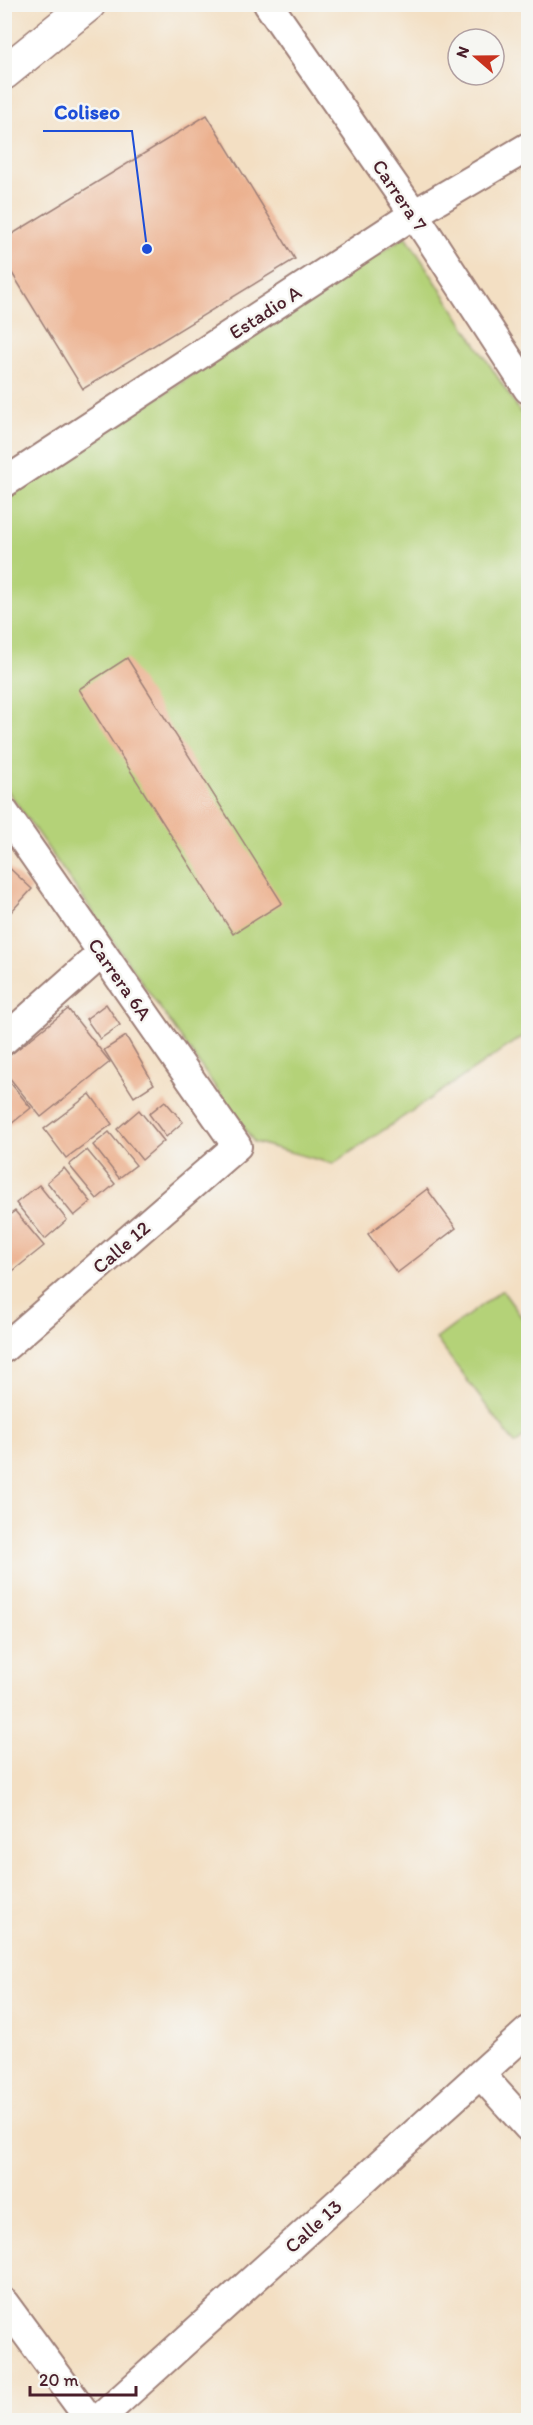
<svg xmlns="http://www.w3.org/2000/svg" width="533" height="2425" font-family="Itim,sans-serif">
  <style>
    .green { fill: #b4d278; stroke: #7f7852; stroke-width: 1.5 }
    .building { fill: #ecb18f }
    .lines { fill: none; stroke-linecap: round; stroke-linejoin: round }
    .minor-casing { stroke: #9e7f77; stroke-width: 32 }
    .tertiary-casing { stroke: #9e7f77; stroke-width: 36 }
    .minor { stroke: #fff; stroke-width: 28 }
    .tertiary { stroke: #fff; stroke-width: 33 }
    .labels { text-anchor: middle; stroke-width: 5; stroke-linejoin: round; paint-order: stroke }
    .street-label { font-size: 20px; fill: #4a1f2b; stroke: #f6f6f2 }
    .leader { fill: none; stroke: #1d4ed8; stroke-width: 2 }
    .callout-dot { fill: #1d4ed8; stroke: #f6f6f2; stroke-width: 2 }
    .callout-label { font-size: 21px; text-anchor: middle; font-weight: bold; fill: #1d4ed8; stroke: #f6f6f2; stroke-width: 5; stroke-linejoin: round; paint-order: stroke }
  </style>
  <rect width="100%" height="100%" fill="#f6f6f2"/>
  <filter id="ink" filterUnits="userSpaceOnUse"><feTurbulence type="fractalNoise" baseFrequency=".0167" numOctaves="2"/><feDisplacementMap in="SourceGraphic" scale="12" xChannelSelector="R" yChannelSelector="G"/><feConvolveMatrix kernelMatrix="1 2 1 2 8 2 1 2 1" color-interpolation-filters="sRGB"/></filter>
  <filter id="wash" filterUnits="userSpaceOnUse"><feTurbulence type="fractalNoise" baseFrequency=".008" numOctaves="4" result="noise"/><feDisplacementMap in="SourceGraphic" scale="24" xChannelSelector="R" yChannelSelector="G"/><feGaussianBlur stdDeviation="1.35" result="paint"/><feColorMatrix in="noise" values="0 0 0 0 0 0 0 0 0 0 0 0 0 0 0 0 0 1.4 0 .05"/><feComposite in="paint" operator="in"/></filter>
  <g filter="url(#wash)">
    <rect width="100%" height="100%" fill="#f3dfc3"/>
    <!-- green -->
    <g class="green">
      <path d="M 406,236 L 528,424 L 528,1033 L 333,1164 L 254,1142 L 5,787 L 4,498 Z"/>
      <path d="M 502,1290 L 528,1326 L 528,1434 L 515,1444 L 436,1339 Z"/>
    </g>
    <g id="blocks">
      <!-- building -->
      <g class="building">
        <path d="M 207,115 L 295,259 L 83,389 L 4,260 L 4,239 Z"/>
        <path d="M 127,658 L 282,903 L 233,934 L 79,689 Z"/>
        <path d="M 4,863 L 32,889 L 10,913 L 4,908 Z"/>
        <path d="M 106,1004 L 120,1025 L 100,1039 L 86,1019 Z"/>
        <path d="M 68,1009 L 110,1062 L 41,1117 L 4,1071 L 4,1060 Z"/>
        <path d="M 126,1036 L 154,1084 L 134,1097 L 104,1050 Z"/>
        <path d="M 4,1075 L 31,1108 L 6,1128 L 4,1126 Z"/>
        <path d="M 90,1094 L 112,1124 L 66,1158 L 44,1129 Z"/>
        <path d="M 165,1101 L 183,1122 L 166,1137 L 149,1114 Z"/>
        <path d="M 139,1110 L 164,1141 L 142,1160 L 117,1129 Z"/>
        <path d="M 109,1132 L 136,1165 L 119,1178 L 93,1145 Z"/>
        <path d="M 87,1150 L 115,1184 L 97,1199 L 69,1165 Z"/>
        <path d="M 64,1168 L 91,1202 L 74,1216 L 47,1182 Z"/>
        <path d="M 39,1185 L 67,1220 L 45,1239 L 16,1203 Z"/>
        <path d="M 427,1189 L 456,1228 L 397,1273 L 368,1234 Z"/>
        <path d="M 15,1211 L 44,1246 L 4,1278 L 4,1219 Z"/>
      </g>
    </g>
  </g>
  <g filter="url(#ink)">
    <use href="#blocks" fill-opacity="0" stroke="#9e7f77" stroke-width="1.5"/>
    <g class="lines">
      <!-- minor casing -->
      <g class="minor-casing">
        <g id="minor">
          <path d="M 268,4 L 414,214 L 528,389"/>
          <path d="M 4,483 L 414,214 L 528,147"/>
          <path d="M 4,812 L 237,1146 L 4,1348"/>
          <path d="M 4,1040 L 102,953"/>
          <path d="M 481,2075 L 528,2127"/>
          <path d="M 4,2303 L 90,2420"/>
          <path d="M 98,2420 L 528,2031"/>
        </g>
      </g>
      <!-- tertiary casing -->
      <g class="tertiary-casing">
        <path id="tertiary" d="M 4,73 L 89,4"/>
      </g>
      <!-- minor -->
      <use href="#minor" class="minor"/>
      <!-- tertiary -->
      <use href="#tertiary" class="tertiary"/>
    </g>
  </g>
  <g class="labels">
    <!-- street labels -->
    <g class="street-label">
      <text transform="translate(400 195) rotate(56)" y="7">Carrera 7</text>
      <text transform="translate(265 312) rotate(-33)" y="7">Estadio A</text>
      <text transform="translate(120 979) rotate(55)" y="7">Carrera 6A</text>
      <text transform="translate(121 1247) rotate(-41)" y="7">Calle 12</text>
      <text transform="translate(313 2226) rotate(-42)" y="7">Calle 13</text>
    </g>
  </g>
  <!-- callouts -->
  <path class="leader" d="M147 249L132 131H43"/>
  <circle class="callout-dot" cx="147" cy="249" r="6"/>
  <g class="callout-label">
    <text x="87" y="119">Coliseo</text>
  </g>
  <!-- margin -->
  <rect width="533" height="2425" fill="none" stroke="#f6f6f2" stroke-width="24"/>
  <!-- north arrow -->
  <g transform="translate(476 57) rotate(290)"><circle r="28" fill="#f6f6f2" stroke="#b1a0a2" stroke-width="1.5"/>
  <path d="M0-4.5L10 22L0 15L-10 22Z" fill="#c8321e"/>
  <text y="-9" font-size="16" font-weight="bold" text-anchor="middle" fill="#4a1f2b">N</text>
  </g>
  <!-- scale -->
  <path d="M30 2386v9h106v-9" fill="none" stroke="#4a1f2b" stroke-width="3"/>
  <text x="39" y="2386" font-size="18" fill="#4a1f2b" stroke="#f6f6f2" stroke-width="4.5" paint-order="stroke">20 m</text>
</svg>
